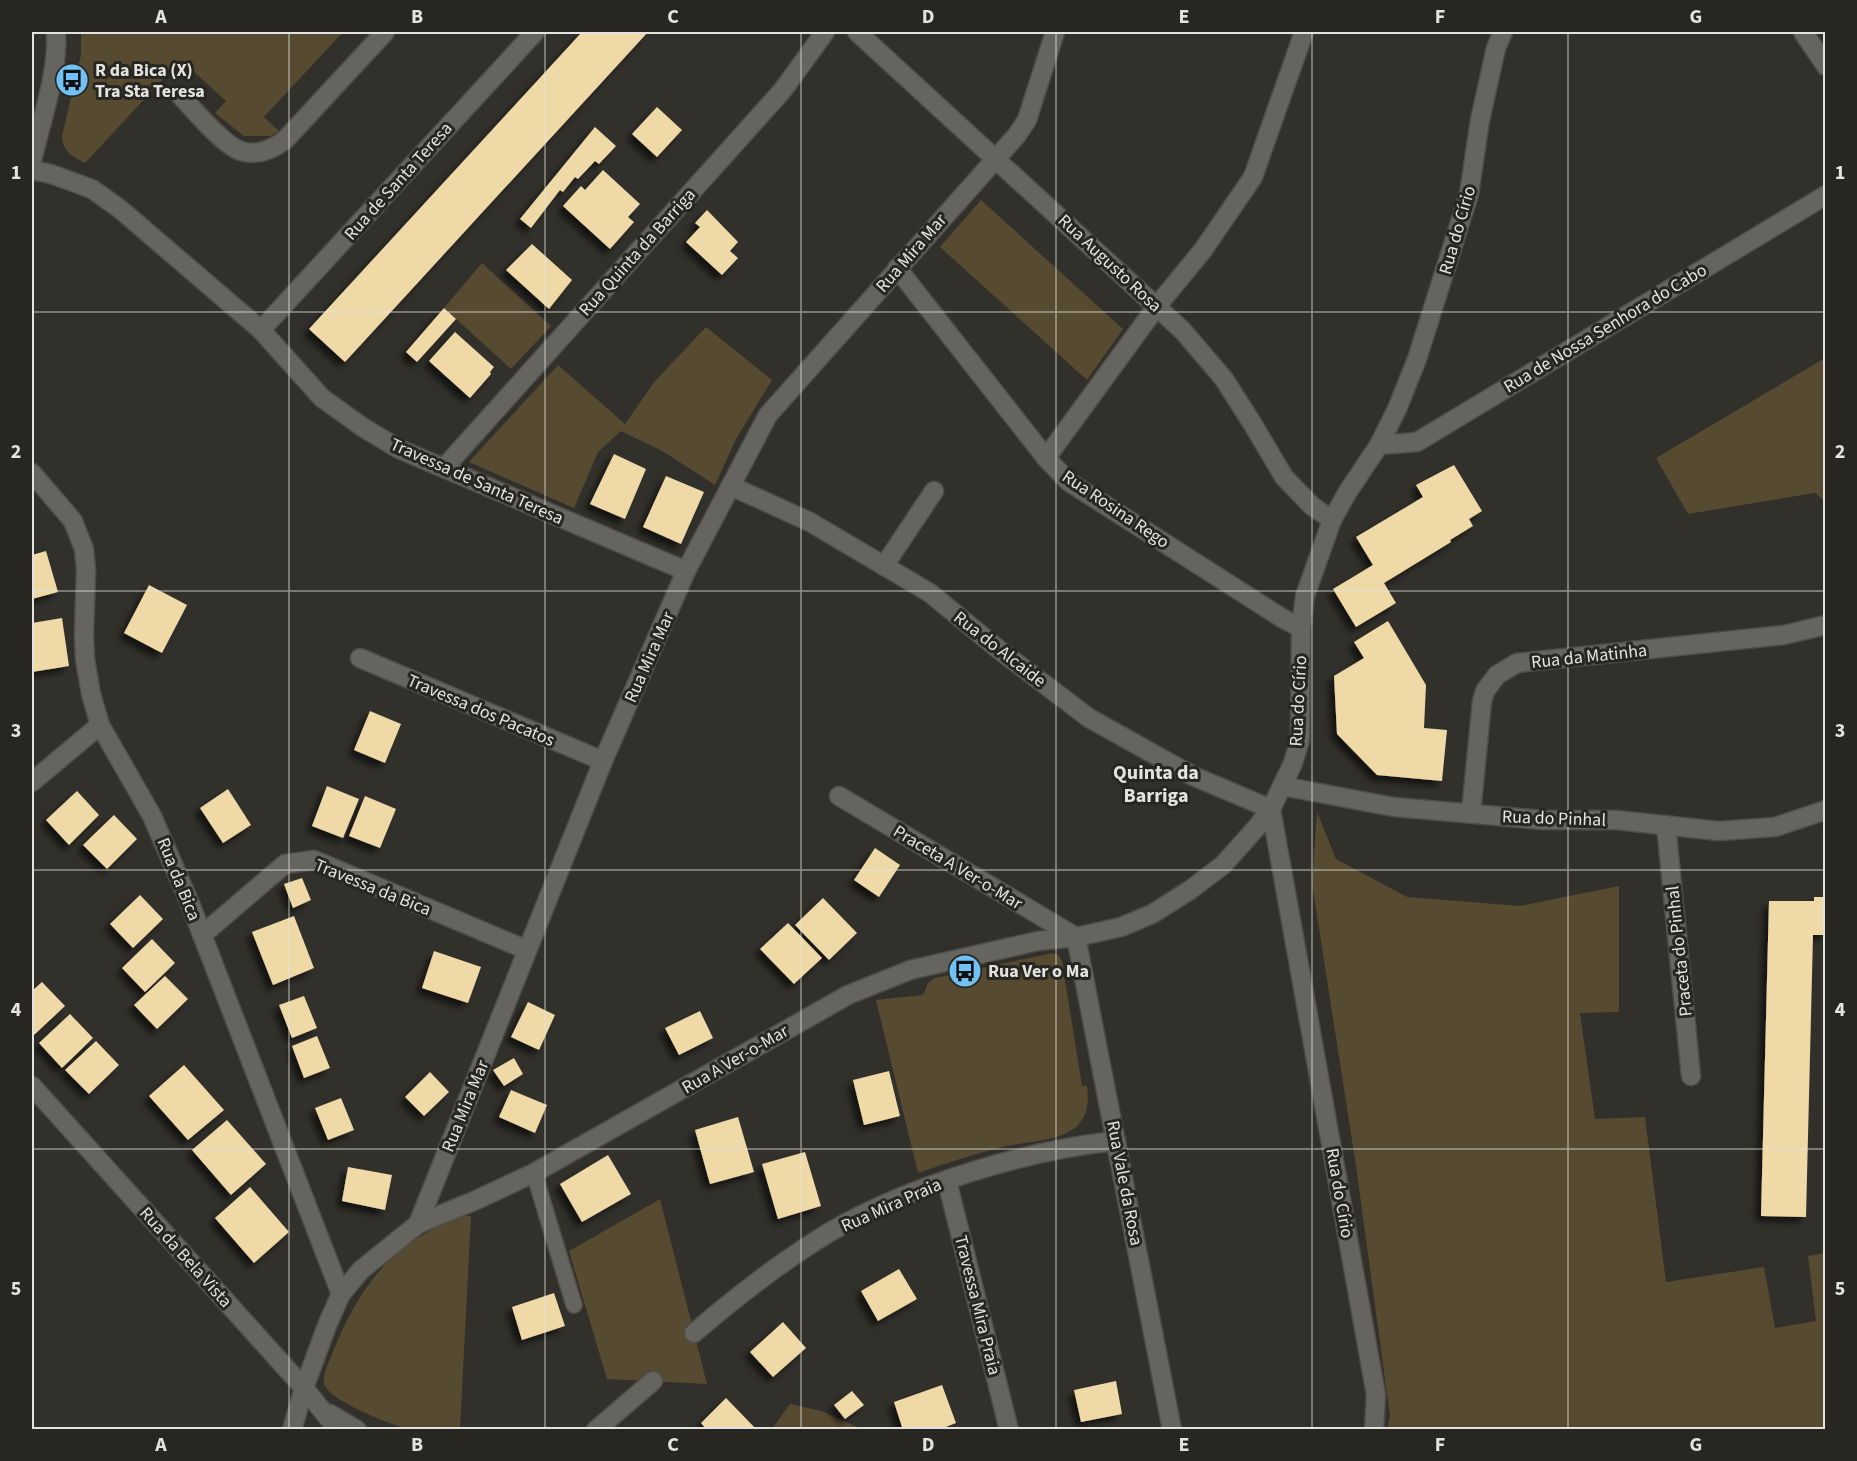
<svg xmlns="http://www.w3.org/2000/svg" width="1857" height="1461" font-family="'Source Sans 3',sans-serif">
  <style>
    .green { fill: #564b30 }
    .building { fill: #efdaa7; filter: url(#shadow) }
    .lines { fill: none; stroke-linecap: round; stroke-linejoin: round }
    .lane-casing { stroke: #4e4d49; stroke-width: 18 }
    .street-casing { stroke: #4e4d49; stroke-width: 21 }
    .lane { stroke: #66645f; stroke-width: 15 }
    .street { stroke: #66645f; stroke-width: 18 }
    .grid { fill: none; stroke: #e4e3e0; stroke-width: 1.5; stroke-opacity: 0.55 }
    .labels { text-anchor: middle; stroke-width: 6; stroke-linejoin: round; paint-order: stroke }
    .poi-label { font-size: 18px; font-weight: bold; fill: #e4e3e0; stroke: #282621; text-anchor: start }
    .street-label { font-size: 18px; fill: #e4e3e0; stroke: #282621 }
    .neighbourhood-label { font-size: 20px; font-weight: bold; fill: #e4e3e0; stroke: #282621 }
    .neatline { fill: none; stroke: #e4e3e0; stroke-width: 2 }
    .grid-label { font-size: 20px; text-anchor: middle; font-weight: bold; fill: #e4e3e0 }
  </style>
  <defs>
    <filter id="shadow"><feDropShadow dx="-5.5" dy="5.5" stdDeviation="3" flood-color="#0009"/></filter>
  </defs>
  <rect width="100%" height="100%" fill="#31302b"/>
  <!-- green -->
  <g class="green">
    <path d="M 81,32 L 343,32 L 264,117 L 279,131 L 270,136 L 244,136 L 215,113 L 226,101 L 181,60 L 85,163 C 72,156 63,152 62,136 L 81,55 Z"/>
    <path d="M 981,200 L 1123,329 L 1087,380 L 940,247 Z"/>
    <path d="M 482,263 L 551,326 L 511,369 L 444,308 Z"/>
    <path d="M 706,327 L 772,380 L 736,439 L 715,485 L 664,452 L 621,431 L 598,452 L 574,508 L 469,462 L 558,365 L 625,424 L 655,381 Z"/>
    <path d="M 1825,358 L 1825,501 L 1815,493 L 1688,514 L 1656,458 Z"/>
    <path d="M 1317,812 L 1336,859 L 1407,897 L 1520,906 L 1619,886 L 1619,1012 L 1580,1013 L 1595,1119 L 1645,1117 L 1666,1282 L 1764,1267 L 1775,1328 L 1816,1321 L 1808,1256 L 1825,1253 L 1825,1429 L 1387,1429 L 1390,1416 L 1356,1166 L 1312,883 Z"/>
    <path d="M 1053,953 L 1059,956 L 1062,961 L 1082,1086 L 1087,1086 C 1089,1102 1088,1117 1075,1128 C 1060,1141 1022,1142 1003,1147 C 974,1154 946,1163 918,1173 L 876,1000 L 923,995 L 928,983 L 935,978 Z"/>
    <path d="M 660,1199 L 707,1384 L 607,1379 L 569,1251 Z"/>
    <path d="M 463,1216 L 471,1216 L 460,1429 C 444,1429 425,1432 409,1429 C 391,1425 333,1402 325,1386 C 323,1382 324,1377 325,1372 C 353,1297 383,1245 463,1216 Z"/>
    <path d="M 790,1404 L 821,1411 L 862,1429 L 772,1429 Z"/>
  </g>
  <!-- building -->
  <g class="building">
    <path d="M 582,32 L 648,32 L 345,362 L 309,329 Z"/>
    <path d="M 657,107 L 682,130 L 657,157 L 632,134 Z"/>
    <path d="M 595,127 L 616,146 L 599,164 L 595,161 L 578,179 L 575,177 L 563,192 L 560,190 L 531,228 L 520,219 Z"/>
    <path d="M 603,170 L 640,204 L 628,217 L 634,222 L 610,249 L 563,206 L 581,186 L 585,190 Z"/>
    <path d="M 707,210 L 738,242 L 730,251 L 738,258 L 722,275 L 686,242 L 700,227 L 695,223 Z"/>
    <path d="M 532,244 L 572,280 L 549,309 L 506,270 Z"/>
    <path d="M 444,308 L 456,319 L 417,362 L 406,352 Z"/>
    <path d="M 455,332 L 494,367 L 490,372 L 491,374 L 470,398 L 429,361 Z"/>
    <path d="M 614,454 L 646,469 L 625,519 L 590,504 Z"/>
    <path d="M 1454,465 L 1482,511 L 1469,519 L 1473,526 L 1450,540 L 1451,542 L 1384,583 L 1396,603 L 1356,627 L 1333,589 L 1373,565 L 1356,537 L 1423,497 L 1416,485 Z"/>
    <path d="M 666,476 L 704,492 L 681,544 L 643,527 Z"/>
    <path d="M 46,551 L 58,592 L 32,599 L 32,555 Z"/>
    <path d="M 149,585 L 187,605 L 162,653 L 124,633 Z"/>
    <path d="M 62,618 L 69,666 L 32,672 L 32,623 Z"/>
    <path d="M 1388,621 L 1426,685 L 1424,728 L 1447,730 L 1442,781 L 1377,775 L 1337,734 L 1334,676 L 1364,658 L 1354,642 Z"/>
    <path d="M 370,711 L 401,724 L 385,763 L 354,750 Z"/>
    <path d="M 327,786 L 359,799 L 343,838 L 312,826 Z"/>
    <path d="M 228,789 L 251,825 L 223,843 L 200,808 Z"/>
    <path d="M 77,791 L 99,815 L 69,845 L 46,820 Z"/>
    <path d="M 365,796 L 396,809 L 380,848 L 349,836 Z"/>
    <path d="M 114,815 L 137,839 L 107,869 L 83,845 Z"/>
    <path d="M 875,848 L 900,865 L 879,897 L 854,880 Z"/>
    <path d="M 302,878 L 311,900 L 293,908 L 284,884 Z"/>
    <path d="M 140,895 L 163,919 L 133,948 L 110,924 Z"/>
    <path d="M 1814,897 L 1826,897 L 1826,935 L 1813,935 L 1806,1217 L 1761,1216 L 1769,901 L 1814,901 Z"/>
    <path d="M 823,898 L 857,933 L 829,960 L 795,925 Z"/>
    <path d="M 294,916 L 314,968 L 273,985 L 252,932 Z"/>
    <path d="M 788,923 L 822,958 L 794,984 L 760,949 Z"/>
    <path d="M 152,939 L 175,963 L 145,992 L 122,968 Z"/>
    <path d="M 434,951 L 481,967 L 468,1003 L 422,988 Z"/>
    <path d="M 165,976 L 188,999 L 157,1029 L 134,1005 Z"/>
    <path d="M 42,982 L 65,1006 L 34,1035 L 32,1032 L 32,991 Z"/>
    <path d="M 304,996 L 317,1028 L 292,1038 L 279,1005 Z"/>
    <path d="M 528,1002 L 555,1015 L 539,1050 L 511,1037 Z"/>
    <path d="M 700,1011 L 713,1038 L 679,1055 L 665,1028 Z"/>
    <path d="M 70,1014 L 93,1038 L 62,1068 L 39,1043 Z"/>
    <path d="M 317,1036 L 330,1068 L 304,1078 L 292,1046 Z"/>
    <path d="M 96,1041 L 119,1065 L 89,1094 L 65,1070 Z"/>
    <path d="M 514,1058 L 523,1074 L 504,1086 L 493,1070 Z"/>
    <path d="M 184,1065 L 224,1110 L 188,1140 L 149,1096 Z"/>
    <path d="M 889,1071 L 900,1116 L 864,1125 L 853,1080 Z"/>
    <path d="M 430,1072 L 449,1092 L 424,1116 L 405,1097 Z"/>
    <path d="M 511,1090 L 547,1105 L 535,1133 L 499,1117 Z"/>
    <path d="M 341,1098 L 354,1130 L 328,1140 L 315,1108 Z"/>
    <path d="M 738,1117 L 754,1172 L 710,1184 L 695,1130 Z"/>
    <path d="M 227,1120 L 266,1164 L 231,1195 L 192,1150 Z"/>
    <path d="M 805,1152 L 821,1206 L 778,1219 L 762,1164 Z"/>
    <path d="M 608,1155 L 631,1194 L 582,1222 L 560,1184 Z"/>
    <path d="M 348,1167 L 392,1175 L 385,1210 L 342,1201 Z"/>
    <path d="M 250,1187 L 289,1232 L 254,1263 L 215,1218 Z"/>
    <path d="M 899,1269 L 917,1299 L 878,1321 L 861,1291 Z"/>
    <path d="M 554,1293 L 565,1326 L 522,1340 L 512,1307 Z"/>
    <path d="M 783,1322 L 806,1348 L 773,1377 L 750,1352 Z"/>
    <path d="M 1116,1381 L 1122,1414 L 1081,1422 L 1074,1390 Z"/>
    <path d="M 942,1385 L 956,1423 L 938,1430 L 903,1430 L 894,1402 Z"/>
    <path d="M 852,1391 L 864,1405 L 845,1419 L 834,1405 Z"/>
    <path d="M 726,1398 L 757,1430 L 707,1430 L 701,1423 Z"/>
  </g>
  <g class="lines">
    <!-- lane casing -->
    <g class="lane-casing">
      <path id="lane" d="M 534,1173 L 574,1305"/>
    </g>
    <!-- street casing -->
    <g class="street-casing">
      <g id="street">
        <path d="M 857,32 L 1183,331 L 1224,379 L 1252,423 L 1284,477 L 1312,506 L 1332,520"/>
        <path d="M 1803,32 L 1826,66"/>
        <path d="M 181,96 C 194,110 224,146 241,151 C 257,156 273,149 285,140 L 385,32"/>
        <path d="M 32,160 C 41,122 59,70 56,32"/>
        <path d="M 32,170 L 51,174 L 92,189 L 120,209 L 261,330 L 322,398 L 364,428 L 399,449 L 686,571"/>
        <path d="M 897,268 L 1046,458 L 1069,482 L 1282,618 L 1301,628"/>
        <path d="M 261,330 L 535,32"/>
        <path d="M 1379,445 L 1417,442 L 1826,195"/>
        <path d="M 1046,458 L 1157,306 L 1203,250 L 1253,177 L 1304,32"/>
        <path d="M 444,468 L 782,91 L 825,32"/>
        <path d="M 32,473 L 73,521 L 84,549 L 86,570 L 84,634 L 85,659 L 91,694 L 100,725 L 152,816 L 191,906 L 341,1294"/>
        <path d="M 731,486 L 810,522 L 930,593 L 998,649 L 1089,718 L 1193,776 L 1271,809"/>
        <path d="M 884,566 L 934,491"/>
        <path d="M 360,658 L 603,761"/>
        <path d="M 32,782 L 100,725"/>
        <path d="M 1282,786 L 1394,807 L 1543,820 L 1616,820 L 1719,831 L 1775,827 L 1826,810"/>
        <path d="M 839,796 L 1076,937 L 1172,1430"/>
        <path d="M 1271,809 L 1376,1395 L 1374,1430"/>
        <path d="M 1471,813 L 1482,701 L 1485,691 L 1497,675 L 1517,663 L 1784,635 L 1826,625"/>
        <path d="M 1666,825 L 1691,1076"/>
        <path d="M 202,935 L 285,864 L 314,860 L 527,950"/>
        <path d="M 32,1086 L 304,1388 L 338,1430"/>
        <path d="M 947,1181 L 1009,1430"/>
        <path d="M 418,1224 L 603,761 L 686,571 L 768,415 L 1017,135 L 1027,120 L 1055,32"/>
        <path d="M 694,1333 C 737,1296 782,1261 830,1232 C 909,1186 1026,1150 1116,1141"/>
        <path d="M 330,1414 L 357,1430"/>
        <path d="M 292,1430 L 304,1388 L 328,1323 L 341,1294 L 361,1270 L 418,1224 L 474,1201 L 534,1173 L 848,995 L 910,970 L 1038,941 L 1076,937 L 1121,927 L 1152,914 L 1190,890 L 1223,865 L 1257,827 L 1271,809 L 1293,763 L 1300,740 L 1301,628 L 1305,596 L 1332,520 L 1347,493 L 1379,445 L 1397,409 L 1417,359 L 1469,194 L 1480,120 L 1496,48 L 1503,32"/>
        <path d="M 596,1430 L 653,1381"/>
      </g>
    </g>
    <!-- lane -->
    <use href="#lane" class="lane"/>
    <!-- street -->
    <use href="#street" class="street"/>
  </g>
  <!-- grid -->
  <path class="grid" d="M 289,32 L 289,1430M 545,32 L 545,1430M 801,32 L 801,1430M 1056,32 L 1056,1430M 1312,32 L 1312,1430M 1568,32 L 1568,1430M 32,312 L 1826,312M 32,591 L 1826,591M 32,870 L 1826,870M 32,1149 L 1826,1149"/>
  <!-- icons -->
  <defs>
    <g id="bus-disc" transform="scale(1.725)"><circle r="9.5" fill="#70c1f4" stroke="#282621"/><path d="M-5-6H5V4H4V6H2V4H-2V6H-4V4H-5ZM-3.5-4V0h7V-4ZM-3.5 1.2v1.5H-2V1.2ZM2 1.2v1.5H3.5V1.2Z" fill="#111"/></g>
  </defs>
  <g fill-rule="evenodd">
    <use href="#bus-disc" x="72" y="80"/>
    <use href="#bus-disc" x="965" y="971"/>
  </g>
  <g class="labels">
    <!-- poi labels -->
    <g class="poi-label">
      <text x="95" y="76">R da Bica (X)<tspan x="95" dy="21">Tra Sta Teresa</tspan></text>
      <text x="988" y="977">Rua Ver o Ma</text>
    </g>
    <!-- street labels -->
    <g class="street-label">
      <text transform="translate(398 181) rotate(-48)" y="6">Rua de Santa Teresa</text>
      <text transform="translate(1457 230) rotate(-74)" y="6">Rua do Círio</text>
      <text transform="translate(637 252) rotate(-48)" y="6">Rua Quinta da Barriga</text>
      <text transform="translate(911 253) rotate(-49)" y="6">Rua Mira Mar</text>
      <text transform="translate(1110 263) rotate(43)" y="6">Rua Augusto Rosa</text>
      <text transform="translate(1605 328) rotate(-31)" y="6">Rua de Nossa Senhora do Cabo</text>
      <text transform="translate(477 481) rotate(24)" y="6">Travessa de Santa Teresa</text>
      <text transform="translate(1116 509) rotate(34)" y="6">Rua Rosina Rego</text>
      <text transform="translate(1000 649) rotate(38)" y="6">Rua do Alcaide</text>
      <text transform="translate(1589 656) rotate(-6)" y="6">Rua da Matinha</text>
      <text transform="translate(649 657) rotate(-66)" y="6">Rua Mira Mar</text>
      <text transform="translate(1298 701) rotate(-87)" y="6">Rua do Círio</text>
      <text transform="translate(481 710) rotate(23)" y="6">Travessa dos Pacatos</text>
      <text transform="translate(1554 818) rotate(2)" y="6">Rua do Pinhal</text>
      <text transform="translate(958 867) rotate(31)" y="6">Praceta A Ver-o-Mar</text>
      <text transform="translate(179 879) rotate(68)" y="6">Rua da Bica</text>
      <text transform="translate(373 887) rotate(22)" y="6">Travessa da Bica</text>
      <text transform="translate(1679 951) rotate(-96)" y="6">Praceta do Pinhal</text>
      <text transform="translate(735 1059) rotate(-30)" y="6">Rua A Ver-o-Mar</text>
      <text transform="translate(465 1106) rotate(-68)" y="6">Rua Mira Mar</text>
      <text transform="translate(1125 1183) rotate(79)" y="6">Rua Vale da Rosa</text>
      <text transform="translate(1340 1193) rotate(80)" y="6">Rua do Círio</text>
      <text transform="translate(891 1205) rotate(-24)" y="6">Rua Mira Praia</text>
      <text transform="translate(186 1257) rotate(48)" y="6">Rua da Bela Vista</text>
      <text transform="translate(978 1305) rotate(76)" y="6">Travessa Mira Praia</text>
    </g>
    <!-- neighbourhood labels -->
    <g class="neighbourhood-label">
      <text x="1156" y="779">Quinta da<tspan x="1156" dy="23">Barriga</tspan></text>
    </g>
  </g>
  <!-- border -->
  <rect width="1857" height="1461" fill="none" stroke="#282621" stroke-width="66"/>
  <rect x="33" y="33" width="1791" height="1395" class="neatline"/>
  <g class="grid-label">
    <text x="161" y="23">A</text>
    <text x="417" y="23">B</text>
    <text x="673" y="23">C</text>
    <text x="928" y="23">D</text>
    <text x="1184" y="23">E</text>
    <text x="1440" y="23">F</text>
    <text x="1696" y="23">G</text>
    <text x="16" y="179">1</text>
    <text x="1840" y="179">1</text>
    <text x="16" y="458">2</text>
    <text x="1840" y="458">2</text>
    <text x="16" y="737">3</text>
    <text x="1840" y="737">3</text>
    <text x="16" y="1016">4</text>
    <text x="1840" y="1016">4</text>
    <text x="16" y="1295">5</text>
    <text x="1840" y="1295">5</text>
    <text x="161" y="1451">A</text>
    <text x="417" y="1451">B</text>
    <text x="673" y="1451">C</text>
    <text x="928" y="1451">D</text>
    <text x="1184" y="1451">E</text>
    <text x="1440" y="1451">F</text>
    <text x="1696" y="1451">G</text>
  </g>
</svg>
